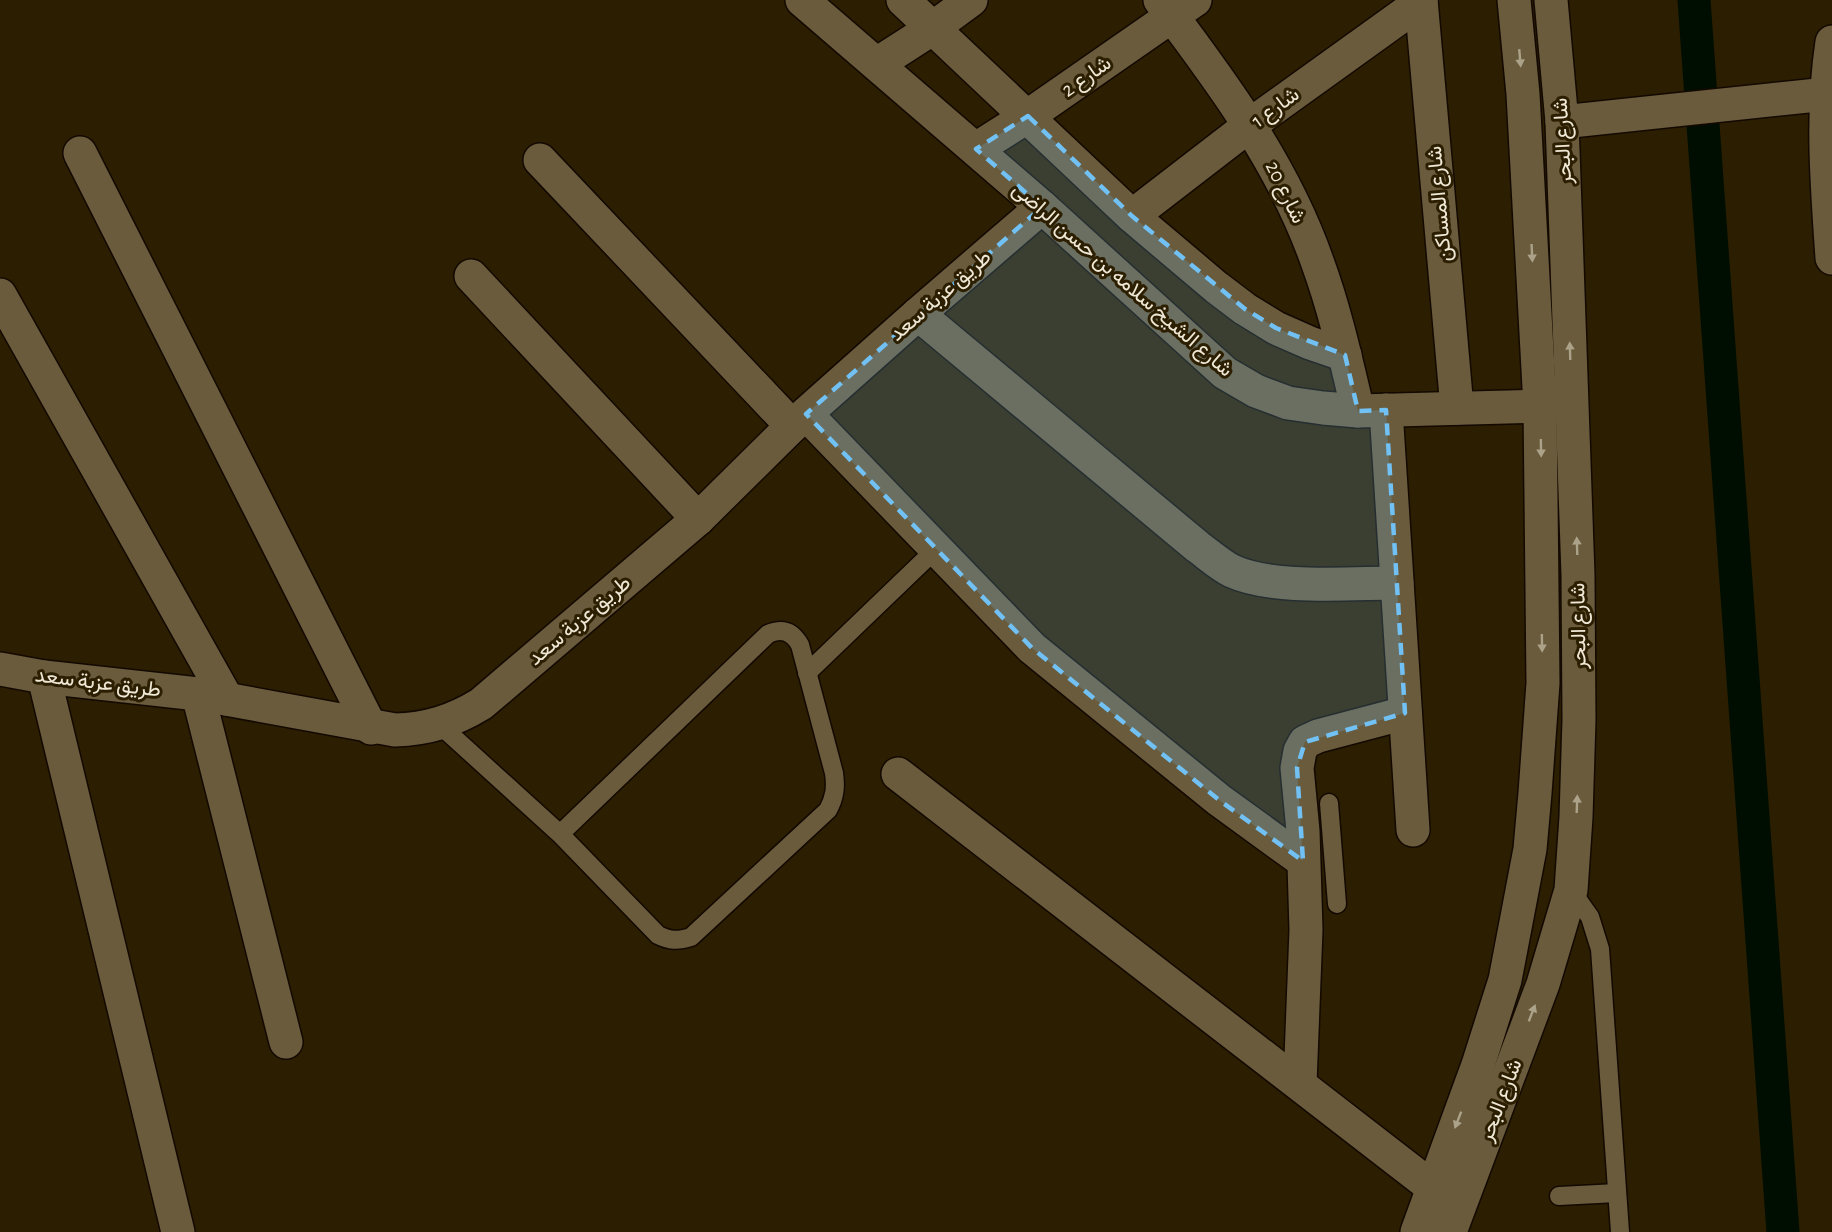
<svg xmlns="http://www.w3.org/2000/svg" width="1832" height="1232" font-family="'Alegreya Sans',Vazirmatn,sans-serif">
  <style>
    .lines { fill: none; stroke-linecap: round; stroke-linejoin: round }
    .canal { stroke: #000e01; stroke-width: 33 }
    .service-casing { stroke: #130900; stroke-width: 21 }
    .minor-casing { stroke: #130900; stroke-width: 36 }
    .tertiary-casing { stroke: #130900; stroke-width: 36 }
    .secondary-casing { stroke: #130900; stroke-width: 36 }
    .service { stroke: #695b3c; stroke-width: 18 }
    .minor { stroke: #695b3c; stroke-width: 33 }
    .tertiary { stroke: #695b3c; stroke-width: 33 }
    .secondary { stroke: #695b3c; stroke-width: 33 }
    .oneway { fill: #aca289 }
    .marked { fill: #71c1f5; fill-opacity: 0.2; stroke: #71c1f5; stroke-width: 4.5; stroke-dasharray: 12 8; stroke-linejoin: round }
    .labels { text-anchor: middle; stroke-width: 6; stroke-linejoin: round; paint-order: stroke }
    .street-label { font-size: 21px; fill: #f0e8d6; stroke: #2c1f01 }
  </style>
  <rect width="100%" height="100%" fill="#2c1f01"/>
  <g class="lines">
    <!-- canal -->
    <path class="canal" d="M 1694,0 L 1783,1232"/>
    <!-- service casing -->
    <g class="service-casing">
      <g id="service">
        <path d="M 807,673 L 936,549"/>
        <path d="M 440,725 L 560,834 L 658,935 C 670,941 678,941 691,937 L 828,810 C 835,797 836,787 834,773 L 800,645 C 792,631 782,628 768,634 L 560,834"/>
        <path d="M 1329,803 L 1337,904"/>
        <path d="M 1571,890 L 1590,917 L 1600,949 L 1620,1232"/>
        <path d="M 1559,1196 L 1617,1193"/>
      </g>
    </g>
    <!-- minor casing -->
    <g class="minor-casing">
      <g id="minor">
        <path d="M 802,0 L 1042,207 L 1225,373 L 1256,391 L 1288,403 L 1323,408 L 1358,411 L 1540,406"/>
        <path d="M 903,0 L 1132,216 L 1216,287 L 1245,309 L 1276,328 L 1310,343 L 1345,355"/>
        <path d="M 1160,0 C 1221,81 1283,164 1317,261 C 1335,310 1346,360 1358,411"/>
        <path d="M 1421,0 L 1457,408"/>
        <path d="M 877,64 L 933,28 L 971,0"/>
        <path d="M 976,149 L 1028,116 L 1195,0"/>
        <path d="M 80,153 L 371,728"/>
        <path d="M 540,160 L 792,426"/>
        <path d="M 1132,216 L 1250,125 L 1421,2"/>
        <path d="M 471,276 L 698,519"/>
        <path d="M 0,295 L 227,699"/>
        <path d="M 918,314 L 1198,547 C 1209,555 1220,565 1232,571 C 1273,590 1351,583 1397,583"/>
        <path d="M 1386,410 L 1413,830"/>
        <path d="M 806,414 L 1032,648 L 1219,800 L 1303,861"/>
        <path d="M 0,669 L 44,677 L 198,694 L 395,730 C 428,729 453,721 481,704 L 698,519 L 792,426 L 918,314 L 1042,207"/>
        <path d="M 44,677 L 178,1232"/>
        <path d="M 198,694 L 286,1042"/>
        <path d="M 898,774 L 1432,1187"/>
        <path d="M 1300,1083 L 1306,930 L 1303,831 L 1297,768 L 1300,751 L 1305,742 L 1318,736 L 1405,713"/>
      </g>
    </g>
    <!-- tertiary casing -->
    <g class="tertiary-casing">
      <g id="tertiary">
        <path d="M 1562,122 L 1827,94"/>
        <path d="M 1417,1232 L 1478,1065 L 1505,980 L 1530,849 L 1535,793 L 1543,683 L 1540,406 L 1523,94 L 1514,0"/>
        <path d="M 1450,1232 L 1543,984 L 1571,890 L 1576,817 L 1579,720 L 1578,575 L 1562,122 L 1551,0"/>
      </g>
    </g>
    <!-- secondary casing -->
    <g class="secondary-casing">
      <path id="secondary" d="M 1832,42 C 1821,114 1827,186 1832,258"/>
    </g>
    <!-- service -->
    <use href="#service" class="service"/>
    <!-- minor -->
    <use href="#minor" class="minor"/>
    <!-- tertiary -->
    <use href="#tertiary" class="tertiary"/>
    <!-- secondary -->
    <use href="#secondary" class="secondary"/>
  </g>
  <!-- one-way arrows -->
  <defs><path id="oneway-solid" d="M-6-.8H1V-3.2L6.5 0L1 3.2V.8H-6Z" transform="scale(1.5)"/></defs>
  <g class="oneway">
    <use href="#oneway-solid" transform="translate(1520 58) rotate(85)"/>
    <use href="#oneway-solid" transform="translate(1532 253) rotate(87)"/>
    <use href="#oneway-solid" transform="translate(1570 351) rotate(-92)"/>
    <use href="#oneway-solid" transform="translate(1541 448) rotate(89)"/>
    <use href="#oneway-solid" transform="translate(1577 546) rotate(-92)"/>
    <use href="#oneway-solid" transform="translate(1542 643) rotate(89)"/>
    <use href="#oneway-solid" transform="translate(1577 804) rotate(-88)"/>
    <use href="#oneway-solid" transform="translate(1532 1013) rotate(-69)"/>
    <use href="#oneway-solid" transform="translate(1458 1120) rotate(111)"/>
  </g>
  <!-- marked area -->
  <path class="marked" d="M 1028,116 L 1132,216 L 1245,309 L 1276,328 L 1345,355 L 1358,411 L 1386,410 L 1405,713 L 1305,742 L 1297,768 L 1303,861 L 1219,800 L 1032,648 L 806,414 L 1042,207 L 976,149 Z"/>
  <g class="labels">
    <!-- street labels -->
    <g class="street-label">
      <text transform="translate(1086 76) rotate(-35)" y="7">شارع 2</text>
      <text transform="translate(1275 107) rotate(-36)" y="7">شارع 1</text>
      <text transform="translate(1562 141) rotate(-93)" y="7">شارع البحر</text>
      <text transform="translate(1286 192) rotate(64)" y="7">شارع 20</text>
      <text transform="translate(1439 204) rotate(-95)" y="7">شارع المساكن</text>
      <text transform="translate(1123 279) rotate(41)" y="7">شارع الشيخ سلامه بن حسن الراضى</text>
      <text transform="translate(940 295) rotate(-41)" y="7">طريق عزبة سعد</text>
      <text transform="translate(579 620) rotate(-40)" y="7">طريق عزبة سعد</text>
      <text transform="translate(1578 626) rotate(-91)" y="7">شارع البحر</text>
      <text transform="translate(98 682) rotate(7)" y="7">طريق عزبة سعد</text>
      <text transform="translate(1500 1100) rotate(-69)" y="7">شارع البحر</text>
    </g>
  </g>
</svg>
